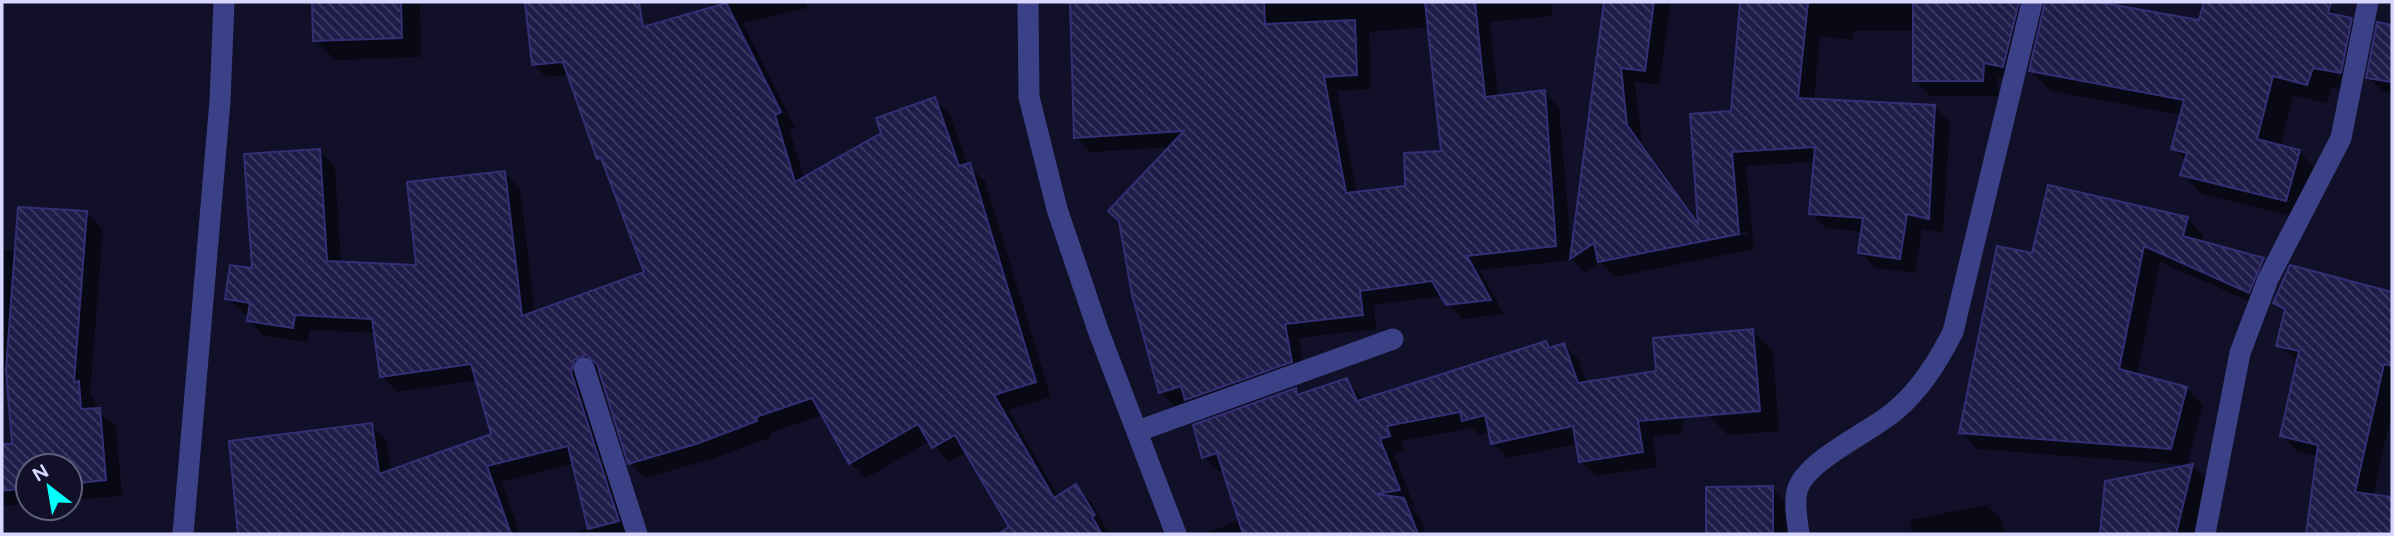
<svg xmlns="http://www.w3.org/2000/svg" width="2394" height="536" font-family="Figtree,sans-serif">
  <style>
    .shadow { fill: #0007; fill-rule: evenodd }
    .building { fill: url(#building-back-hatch); stroke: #342e75; stroke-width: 2 }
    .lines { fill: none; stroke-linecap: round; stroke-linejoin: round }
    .minor { stroke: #3b4187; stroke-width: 21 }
  </style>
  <defs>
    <pattern id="building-back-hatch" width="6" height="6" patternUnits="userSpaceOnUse" patternTransform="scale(1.75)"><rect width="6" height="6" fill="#201c49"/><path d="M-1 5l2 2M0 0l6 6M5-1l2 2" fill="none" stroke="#403c64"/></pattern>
  </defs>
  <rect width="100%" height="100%" fill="#111028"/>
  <!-- shadow -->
  <g class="shadow">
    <path d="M 314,2 L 420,2 L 421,57 L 335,60 L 315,40 Z"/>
    <path d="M 527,2 L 568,2 L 593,72 L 546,77 L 533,64 Z"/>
    <path d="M 707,2 L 816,2 L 806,2 L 807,8 L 743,23 L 795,128 L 790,130 L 804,179 L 883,133 L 934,99 L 950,114 L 968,166 L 985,181 L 1051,397 L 1008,410 L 1059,497 L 1075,486 L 1091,502 L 1109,534 L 1015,534 L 967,452 L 949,462 L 930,441 L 866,478 L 850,463 L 823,415 L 770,433 L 771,437 L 715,458 L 645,478 L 630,463 L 600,371 L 589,375 L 633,534 L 571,534 L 590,528 L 574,463 L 502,482 L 520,534 L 239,534 L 231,443 L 371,425 L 387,441 L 391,471 L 493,435 L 477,380 L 397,392 L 382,376 L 376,333 L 310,330 L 308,342 L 264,336 L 249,321 L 250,315 L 243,313 L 227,298 L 254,270 L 319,151 L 335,166 L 341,263 L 418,267 L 505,173 L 520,188 L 535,313 L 646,273 L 714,8 Z"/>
    <path d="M 1071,2 L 1551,2 L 1552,16 L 1490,22 L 1498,97 L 1544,92 L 1559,107 L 1572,257 L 1606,2 L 1671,2 L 1659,85 L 1635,82 L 1642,142 L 1699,223 L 1733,113 L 1740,2 L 2039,2 L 2043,6 L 2034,14 L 2018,81 L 1998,77 L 1998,96 L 1930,96 L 1915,80 L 1915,31 L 1853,31 L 1852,40 L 1820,36 L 1814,100 L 1935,107 L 1950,122 L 1943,233 L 1922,229 L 1915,273 L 1875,268 L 1860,252 L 1863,232 L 1826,228 L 1811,213 L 1815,162 L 1746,166 L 1754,249 L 1615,277 L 1601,263 L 1586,273 L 1573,260 L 1480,270 L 1504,314 L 1462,319 L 1443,296 L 1374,305 L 1376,329 L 1299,338 L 1305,376 L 1176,407 L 1161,392 L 1171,147 L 1090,152 L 1076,137 ZM 1429,27 L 1442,152 L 1407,187 L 1357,193 L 1337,91 L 1371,89 L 1369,32 ZM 1748,231 L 1748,234 L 1712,241 L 1712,238 ZM 1188,381 L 1190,385 L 1168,392 L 1168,388 Z"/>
    <path d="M 2047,2 L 2088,2 L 2201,22 L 2206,2 L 2312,2 L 2329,7 L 2340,17 L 2351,19 L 2371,39 L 2360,92 L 2332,87 L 2327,104 L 2293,95 L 2280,147 L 2299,152 L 2319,172 L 2306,220 L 2202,194 L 2182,174 L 2186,161 L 2173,148 L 2182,115 L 2051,91 L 2031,71 Z"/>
    <path d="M 2379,24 L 2392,27 L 2392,93 L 2383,92 L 2368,77 Z"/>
    <path d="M 86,213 L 103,229 L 90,395 L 95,400 L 96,410 L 116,426 L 122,496 L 70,500 L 70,466 L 28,466 L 28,504 L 2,506 L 2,446 L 14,446 L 9,382 L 2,382 L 2,250 L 17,251 Z"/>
    <path d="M 2187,218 L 2203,235 L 2201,243 L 2263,259 L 2280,276 L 2265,308 L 2160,262 L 2137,375 L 2187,388 L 2203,405 L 2187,465 L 1977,449 L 1961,432 L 2033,255 Z"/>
    <path d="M 2291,267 L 2392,294 L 2392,412 L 2373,496 L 2392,499 L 2392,534 L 2308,534 L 2318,456 L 2298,452 L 2282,436 L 2298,362 L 2278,345 L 2286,314 L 2275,303 Z"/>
    <path d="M 1753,331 L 1773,351 L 1779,431 L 1728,435 L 1708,415 Z"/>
    <path d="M 1546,343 L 1551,349 L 1564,345 L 1579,360 L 1587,384 L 1690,385 L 1681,434 L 1653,436 L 1657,467 L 1596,476 L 1580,461 L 1577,444 L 1508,458 L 1492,443 L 1490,432 L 1479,435 L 1471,428 L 1401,441 L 1405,451 L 1394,454 L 1414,505 L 1409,506 L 1419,516 L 1426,534 L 1204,534 L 1240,520 L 1224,471 L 1219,472 L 1204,457 L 1296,390 L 1301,395 L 1346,380 L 1364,401 Z"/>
    <path d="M 2193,466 L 2209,481 L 2208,534 L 2101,534 L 2107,482 Z"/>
    <path d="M 1772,488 L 1787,503 L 1787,534 L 1708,534 L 1708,489 Z"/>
    <path d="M 1987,505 L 2002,520 L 2004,534 L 1887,534 L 1912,531 L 1910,520 Z"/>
    <path d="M 1583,531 L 1601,534 L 1582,534 Z"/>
  </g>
  <!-- building -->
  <g class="building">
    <path d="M 312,2 L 401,2 L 402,38 L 313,41 Z"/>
    <path d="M 525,2 L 639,2 L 643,27 L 726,3 L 781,112 L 775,115 L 795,182 L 881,133 L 876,118 L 935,97 L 959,166 L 970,163 L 1036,382 L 994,395 L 1054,498 L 1076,484 L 1095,515 L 1092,517 L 1102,534 L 998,534 L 1009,527 L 955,435 L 932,448 L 918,424 L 849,464 L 812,398 L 756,417 L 757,421 L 699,443 L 628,464 L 597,364 L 586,355 L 574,360 L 571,372 L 619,521 L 588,529 L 568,446 L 487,466 L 511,534 L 238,534 L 229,441 L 372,423 L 379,474 L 491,434 L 471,364 L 380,377 L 372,319 L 295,315 L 293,328 L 247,321 L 250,303 L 225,299 L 230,265 L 252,268 L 244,154 L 320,149 L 327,261 L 416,265 L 407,182 L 505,171 L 522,316 L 644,272 L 601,158 L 597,159 L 563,62 L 532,65 Z"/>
    <path d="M 1070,2 L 1264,2 L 1265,24 L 1355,20 L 1357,75 L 1324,77 L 1346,193 L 1405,186 L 1404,153 L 1441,151 L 1425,2 L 1475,2 L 1485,97 L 1545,90 L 1556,246 L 1467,256 L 1491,300 L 1446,305 L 1432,281 L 1360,291 L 1363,315 L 1285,324 L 1292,362 L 1185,400 L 1181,386 L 1159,393 L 1132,295 L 1119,221 L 1108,211 L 1184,131 L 1074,138 Z"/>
    <path d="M 1604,2 L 1654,2 L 1645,71 L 1621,68 L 1627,125 L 1698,224 L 1690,114 L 1731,111 L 1740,2 L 1808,2 L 1798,98 L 1935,105 L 1929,219 L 1907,214 L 1900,259 L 1858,253 L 1863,218 L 1809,214 L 1815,147 L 1732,152 L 1739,234 L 1598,262 L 1594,243 L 1570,259 Z"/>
    <path d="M 1913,2 L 2019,2 L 2003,67 L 1984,63 L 1983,81 L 1913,81 Z"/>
    <path d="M 2045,2 L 2098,2 L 2199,20 L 2204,2 L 2331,2 L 2328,13 L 2352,18 L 2341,73 L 2313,68 L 2307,85 L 2273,76 L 2257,139 L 2300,150 L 2286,201 L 2180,175 L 2187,153 L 2171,149 L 2184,100 L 2029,71 Z"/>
    <path d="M 2377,22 L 2392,25 L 2392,82 L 2366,78 Z"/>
    <path d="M 2048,185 L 2188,217 L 2183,236 L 2264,258 L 2249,293 L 2144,246 L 2119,369 L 2187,387 L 2171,449 L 1959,433 L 1997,246 L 2032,253 Z"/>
    <path d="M 18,207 L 87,211 L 74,382 L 79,381 L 81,409 L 100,408 L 106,480 L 70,484 L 70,466 L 28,466 L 28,488 L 2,491 L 2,444 L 12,444 L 6,370 Z"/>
    <path d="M 2290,265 L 2392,292 L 2392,366 L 2384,364 L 2355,492 L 2392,497 L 2392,534 L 2306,534 L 2318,445 L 2280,436 L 2299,351 L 2276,346 L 2285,309 L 2273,303 Z"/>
    <path d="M 1753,329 L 1760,411 L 1638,421 L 1643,452 L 1579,462 L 1573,426 L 1491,444 L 1485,415 L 1462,421 L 1460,412 L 1387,426 L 1390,436 L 1380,439 L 1400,490 L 1376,494 L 1404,498 L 1418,534 L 1243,534 L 1217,453 L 1202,458 L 1193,425 L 1296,388 L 1297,395 L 1347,378 L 1357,401 L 1546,341 L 1549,348 L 1564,343 L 1578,383 L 1656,371 L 1653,338 Z"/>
    <path d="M 2193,464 L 2176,534 L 2100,534 L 2105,481 Z"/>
    <path d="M 1773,486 L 1773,534 L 1706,534 L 1706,487 Z"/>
  </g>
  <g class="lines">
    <!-- minor -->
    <g class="minor">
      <path d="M 1028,2 L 1029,97 L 1057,209 L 1098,330 L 1176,534"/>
      <path d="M 584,368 L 637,534"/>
      <path d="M 1138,431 L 1393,339"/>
      <path d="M 183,534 L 220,101 L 224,2"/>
      <path d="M 1799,534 C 1797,520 1794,505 1797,491 C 1805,460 1873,431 1896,410 C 1921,389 1938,361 1953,332 L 2032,2"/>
      <path d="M 2205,534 L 2240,353 L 2268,279 L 2341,138 L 2368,2"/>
    </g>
  </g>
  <!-- border -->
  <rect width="2394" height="536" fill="none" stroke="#d7d7ff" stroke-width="7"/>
  <!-- north arrow -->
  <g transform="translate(49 487) rotate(329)"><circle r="33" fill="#111028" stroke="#60607e" stroke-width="2"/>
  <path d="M0-5L12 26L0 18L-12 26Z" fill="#03fffb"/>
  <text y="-10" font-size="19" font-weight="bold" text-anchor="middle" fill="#d7d7ff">N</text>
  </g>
</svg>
